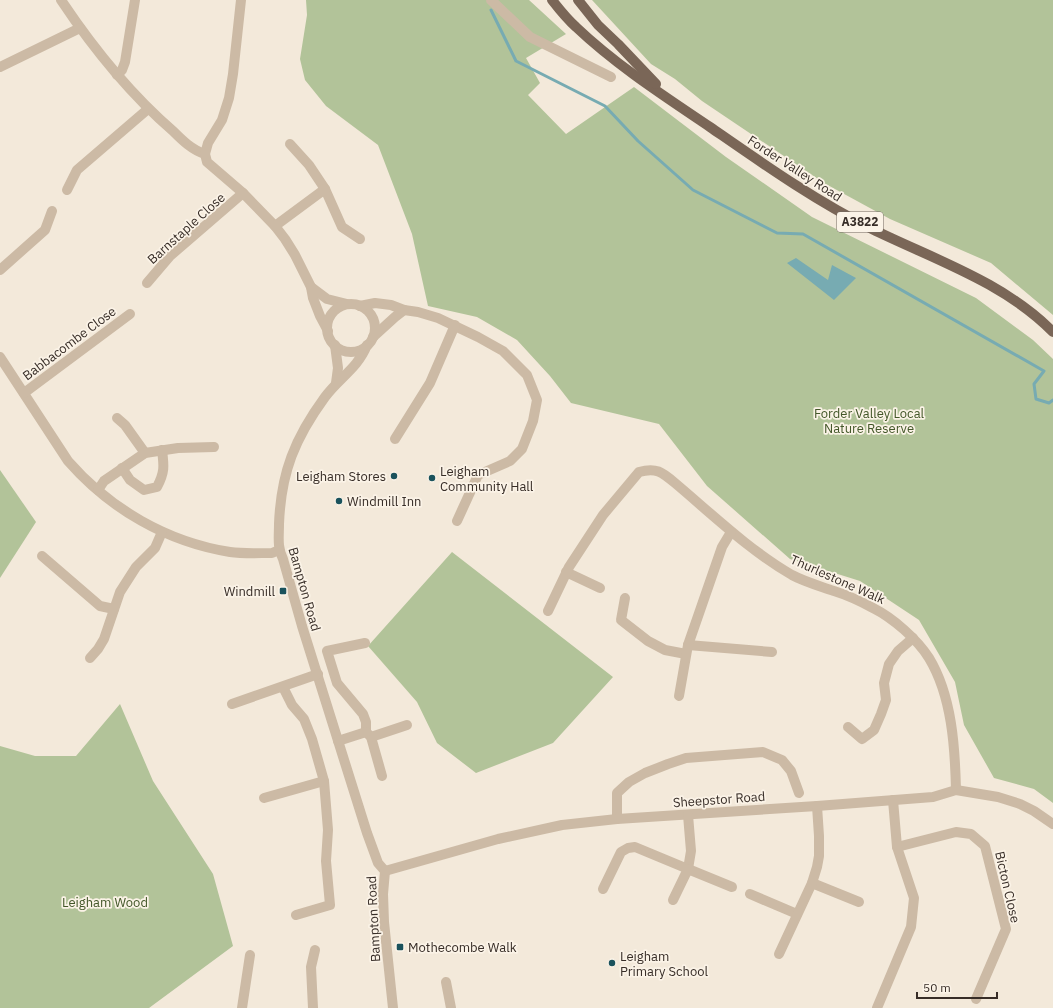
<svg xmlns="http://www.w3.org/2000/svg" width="1053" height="1008" font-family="'IBM Plex Sans',sans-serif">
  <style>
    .green { fill: #b2c399 }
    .water { fill: #77abb2 }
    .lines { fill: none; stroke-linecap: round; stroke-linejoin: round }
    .stream { stroke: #77abb2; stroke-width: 3 }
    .minor { stroke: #ccbaa5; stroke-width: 10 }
    .primary { stroke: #7a6657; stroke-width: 10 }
    .poi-dot { fill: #1a525c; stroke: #fbf3e7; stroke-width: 1.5 }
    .labels { text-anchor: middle; stroke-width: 3.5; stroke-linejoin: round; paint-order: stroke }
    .shield { fill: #fbf3e7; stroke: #726861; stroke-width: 1 }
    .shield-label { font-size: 12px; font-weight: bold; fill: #372d27 }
    .street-label { font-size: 13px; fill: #372d27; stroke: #fbf3e7 }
    .park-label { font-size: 13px; fill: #435729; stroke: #fbf3e7 }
    .poi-label { font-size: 13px; fill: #372d27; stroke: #fbf3e7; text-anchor: start }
  </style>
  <rect width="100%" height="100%" fill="#f3e9da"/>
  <!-- green -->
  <g class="green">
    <path d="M 306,0 L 529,0 L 566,34 L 526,58 L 540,83 L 528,95 L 566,134 L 634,87 L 726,157 L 812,217 L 976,298 L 1033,340 L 1053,359 L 1053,803 L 1034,789 L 994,778 L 964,725 L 955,682 L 919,620 L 860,581 L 790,559 L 707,486 L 659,424 L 571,403 L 550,376 L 517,340 L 477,317 L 428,306 L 412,234 L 378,145 L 326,106 L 305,80 L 300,59 L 307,15 Z"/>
    <path d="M 592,0 L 1053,0 L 1053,315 L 991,263 L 890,219 L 824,183 L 702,101 L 675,79 L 651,64 Z"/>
    <path d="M 0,470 L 36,522 L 0,578 Z"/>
    <path d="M 452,552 L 613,677 L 553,743 L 476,773 L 437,743 L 417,702 L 368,646 Z"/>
    <path d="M 120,704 L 153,781 L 213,874 L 233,946 L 149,1008 L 0,1008 L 0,746 L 35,756 L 76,756 Z"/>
  </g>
  <!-- water -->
  <path class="water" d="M 796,258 L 828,280 L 832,265 L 856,278 L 834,300 L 787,263 Z"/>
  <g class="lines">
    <!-- stream -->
    <path class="stream" d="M 491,10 L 516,61 L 605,106 L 638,141 L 693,190 L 777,233 L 803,234 L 1044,371 L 1034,384 L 1036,399 L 1049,403 L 1053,400"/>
    <!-- minor -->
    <g class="minor">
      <path d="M 61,0 C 93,48 129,93 173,131 C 182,140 192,150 205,154"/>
      <path d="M 241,0 L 233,74 L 229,98 L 222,120 L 208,143 L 205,154 L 207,162 L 243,193 L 275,226 L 285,239 L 295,255 L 311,287 L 313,298 L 320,316 L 328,331"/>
      <path d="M 491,0 L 530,37 L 611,77"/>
      <path d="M 0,67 L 80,28"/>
      <path d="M 117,75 L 122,70 L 125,62 L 135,0"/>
      <path d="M 290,144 L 309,165 L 325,189 L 342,227 L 360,239"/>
      <path d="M 67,190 L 77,170 L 148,109"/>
      <path d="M 275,226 L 325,189"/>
      <path d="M 0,270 L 45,230 L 52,211"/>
      <path d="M 147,283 L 170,256 L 243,193"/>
      <path d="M 311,287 L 327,299 L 347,304"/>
      <circle cx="351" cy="328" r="24"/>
      <path d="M 360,306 L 375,303 L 391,305 L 404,310 L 418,312 L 438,318 L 478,337 L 503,351 L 527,375 L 537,400 L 533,421 L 522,449 L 510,461 L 478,475 L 457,521"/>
      <path d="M 373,337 L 395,317 L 404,310"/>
      <path d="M 335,345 L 338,368 L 336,383"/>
      <path d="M 367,345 C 358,368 339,378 325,397 C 295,438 281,472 279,524 C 279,537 277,547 283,559 L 302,626 L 367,833 L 378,863 L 385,871 L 383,894 L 384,922 L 393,1008"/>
      <path d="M 0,357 L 68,461 C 110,509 167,542 230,552 C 244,554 258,553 272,553 L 279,550"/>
      <path d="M 24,393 L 130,314"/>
      <path d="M 117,418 L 125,425 L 145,453"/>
      <path d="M 395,439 L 430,383 L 455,325"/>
      <path d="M 122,468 L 130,480 L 144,490 L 157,487 C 165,472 164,466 162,450"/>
      <path d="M 98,490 L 104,481 L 145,453 L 178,448 L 214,447"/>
      <path d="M 42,556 L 100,606 L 114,609"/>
      <path d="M 566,572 L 600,588"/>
      <path d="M 625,598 L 621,620 L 648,641 L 665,650 L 686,654"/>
      <path d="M 548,611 L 569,567 L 603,515 L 639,472 C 656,467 662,472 675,483 C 713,515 749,550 792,575 C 805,582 820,586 834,591 C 847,595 860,601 873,608 C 893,618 917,639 929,658 C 952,696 955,747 956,790"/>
      <path d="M 365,643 L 327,651 L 337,683 L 363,714 L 366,722 L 366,732 L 371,737 L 382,776"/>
      <path d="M 688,645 L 772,652"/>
      <path d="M 90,658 L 98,649 L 104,639 L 120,592 L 136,567 L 155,548 L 162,532"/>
      <path d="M 283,687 L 292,705 L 304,719 L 312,739 L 324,781 L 328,830 L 326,861 L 330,905 L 296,915"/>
      <path d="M 679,696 L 688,645 L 722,547 L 731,532"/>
      <path d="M 232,704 L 318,674"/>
      <path d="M 848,727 L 862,739 L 874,730 L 881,714 L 886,700 L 884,683 L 889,664 L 898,651 L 913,638"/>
      <path d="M 371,737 L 407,725"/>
      <path d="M 338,741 L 366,732"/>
      <path d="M 264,798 L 324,781"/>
      <path d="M 617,819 L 617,793 L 629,782 L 645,773 L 668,764 L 686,758 L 763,752 L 782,760 L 791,771 L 799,793"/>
      <path d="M 897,847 L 956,832 L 971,834 L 985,846 L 1006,929 L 976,999"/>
      <path d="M 385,871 L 498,839 L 562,825 L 617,819 L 817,806 L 933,797 L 956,790 L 998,797 L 1020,804 L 1034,811 L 1053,824"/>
      <path d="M 812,883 L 859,902"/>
      <path d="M 603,889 L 621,852 L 628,848 L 635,847 L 688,869 L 691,851 L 688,815"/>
      <path d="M 750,894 L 797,914"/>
      <path d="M 673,900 L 688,869 L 732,887"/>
      <path d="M 779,954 L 812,883 L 817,867 L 819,856 L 819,836 L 817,806"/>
      <path d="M 446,982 L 451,1008"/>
      <path d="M 242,1008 L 250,955"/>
      <path d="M 313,1008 L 311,967 L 315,950"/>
      <path d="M 877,1008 L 911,927 L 914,898 L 897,847 L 893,800"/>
    </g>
    <!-- primary -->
    <g class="primary">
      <path d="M 552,0 C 559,9 567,19 576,27 C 616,65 664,96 710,127 C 762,163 814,200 872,229 C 933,259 1004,282 1053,332"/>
      <path d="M 578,0 L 598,25 L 618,44 L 656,84"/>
    </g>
  </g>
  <!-- markers -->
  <g class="poi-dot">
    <circle cx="394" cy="476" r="4"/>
    <circle cx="432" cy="478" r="4"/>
    <circle cx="339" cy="501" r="4"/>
    <rect x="279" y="587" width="8" height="8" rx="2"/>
    <rect x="396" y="943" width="8" height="8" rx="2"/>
    <circle cx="612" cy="963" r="4"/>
  </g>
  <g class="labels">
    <!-- shield labels -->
    <rect class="shield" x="837" y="212" width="46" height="20" rx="3"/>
    <g class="shield-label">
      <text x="860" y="226">A3822</text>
    </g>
    <!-- street labels -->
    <g class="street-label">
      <text transform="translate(795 168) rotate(33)" y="5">Forder Valley Road</text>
      <text transform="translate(186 228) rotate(-42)" y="5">Barnstaple Close</text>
      <text transform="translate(69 343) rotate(-37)" y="5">Babbacombe Close</text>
      <text transform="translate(838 579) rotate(24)" y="5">Thurlestone Walk</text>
      <text transform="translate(305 589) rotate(74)" y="5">Bampton Road</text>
      <text transform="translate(719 799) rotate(-4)" y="5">Sheepstor Road</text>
      <text transform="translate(1008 887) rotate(77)" y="5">Bicton Close</text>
      <text transform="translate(373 919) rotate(-93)" y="5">Bampton Road</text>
    </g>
    <!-- park labels -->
    <g class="park-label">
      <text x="869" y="418">Forder Valley Local<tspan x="869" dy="15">Nature Reserve</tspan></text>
      <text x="105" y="907">Leigham Wood</text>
    </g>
    <!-- poi labels -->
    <g class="poi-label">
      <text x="440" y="476">Leigham<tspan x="440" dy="15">Community Hall</tspan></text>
      <text x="386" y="481" text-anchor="end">Leigham Stores</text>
      <text x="347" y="506">Windmill Inn</text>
      <text x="275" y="596" text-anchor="end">Windmill</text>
      <text x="408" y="952">Mothecombe Walk</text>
      <text x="620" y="961">Leigham<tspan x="620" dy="15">Primary School</tspan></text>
    </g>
  </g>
  <!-- scale -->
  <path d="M917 992v6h80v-6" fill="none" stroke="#372d27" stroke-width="2"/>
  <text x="923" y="992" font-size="12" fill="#372d27" stroke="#fbf3e7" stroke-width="3" paint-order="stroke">50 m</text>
</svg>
